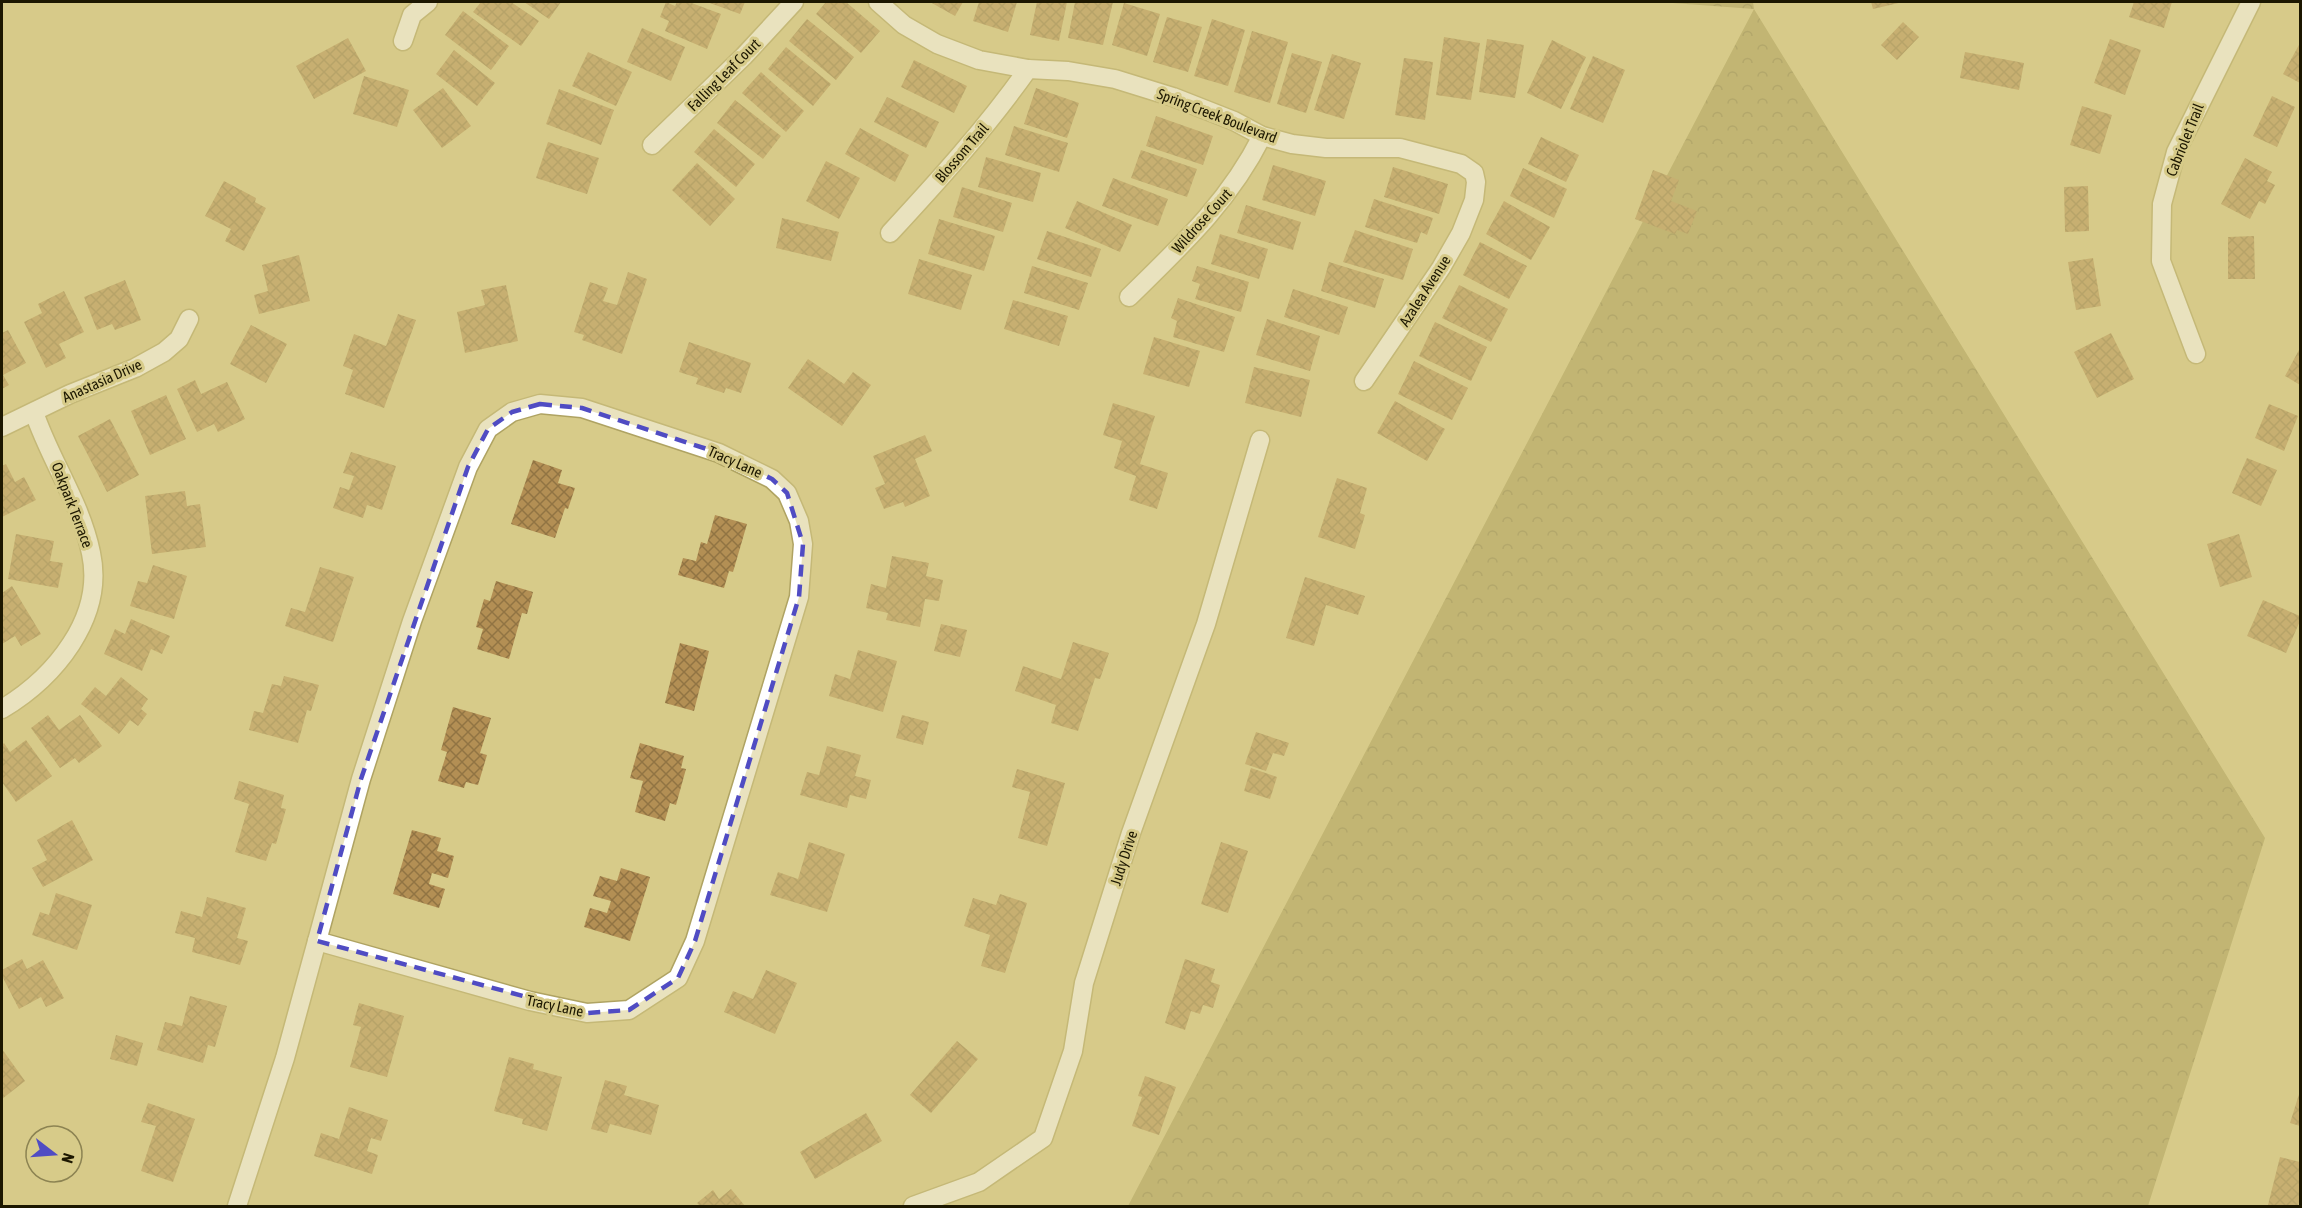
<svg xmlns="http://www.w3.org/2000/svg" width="2302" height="1208" font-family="'Asap Condensed',sans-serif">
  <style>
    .forest { fill: url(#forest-crowns) }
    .building { fill: url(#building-cross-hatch) }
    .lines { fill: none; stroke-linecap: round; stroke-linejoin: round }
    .minor-casing { stroke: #afa362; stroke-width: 21 }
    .minor { stroke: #fff; stroke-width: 18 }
    .marked { fill: none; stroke: #504cc3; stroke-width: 4.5; stroke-dasharray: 12 8; stroke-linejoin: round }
    .labels { text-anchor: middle; stroke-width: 6; stroke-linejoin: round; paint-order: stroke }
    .street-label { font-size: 15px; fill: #1c1700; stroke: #d7cb89 }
  </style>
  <defs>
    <pattern id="forest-crowns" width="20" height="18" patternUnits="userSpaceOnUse" patternTransform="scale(1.5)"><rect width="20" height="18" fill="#a89b59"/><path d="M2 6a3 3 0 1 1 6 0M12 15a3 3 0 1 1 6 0" fill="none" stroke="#887d47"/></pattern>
    <pattern id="building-cross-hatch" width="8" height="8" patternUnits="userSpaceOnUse" patternTransform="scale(1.5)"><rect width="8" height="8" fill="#b38f54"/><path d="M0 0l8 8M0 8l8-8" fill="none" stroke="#917443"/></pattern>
  </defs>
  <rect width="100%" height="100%" fill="#d7cb89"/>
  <!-- forest -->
  <path class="forest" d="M 1659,2 L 1753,2 L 1754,9 L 2265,838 L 2148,1206 L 1128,1206 L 1754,9 Z"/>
  <!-- building -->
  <g class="building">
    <path d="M 481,2 L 511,2 L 539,21 L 521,46 L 473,12 Z"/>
    <path d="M 524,2 L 561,2 L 549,19 Z"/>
    <path d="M 666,2 L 675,6 L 677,2 L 689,2 L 721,14 L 707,49 L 665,31 L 669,21 L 660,17 Z"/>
    <path d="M 707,2 L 745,2 L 740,14 Z"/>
    <path d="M 826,2 L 846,2 L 880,31 L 861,53 L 816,14 Z"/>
    <path d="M 930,2 L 963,2 L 955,16 Z"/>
    <path d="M 979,2 L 1017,2 L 1008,32 L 973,21 Z"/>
    <path d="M 1037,2 L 1067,2 L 1059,41 L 1030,35 Z"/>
    <path d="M 1075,2 L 1113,2 L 1103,45 L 1068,38 Z"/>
    <path d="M 1871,2 L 1903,2 L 1873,9 Z"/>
    <path d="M 2134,2 L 2172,2 L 2164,28 L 2129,17 Z"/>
    <path d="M 1124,3 L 1160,14 L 1147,56 L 1112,45 Z"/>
    <path d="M 463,11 L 509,46 L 491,70 L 445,35 Z"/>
    <path d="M 1167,17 L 1202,27 L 1188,72 L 1153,62 Z"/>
    <path d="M 807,19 L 854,57 L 836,80 L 789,41 Z"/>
    <path d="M 1212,19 L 1245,30 L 1228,86 L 1194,76 Z"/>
    <path d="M 1903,22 L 1919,37 L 1897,60 L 1881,45 Z"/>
    <path d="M 642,28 L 685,47 L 671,81 L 627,62 Z"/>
    <path d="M 1252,31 L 1288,42 L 1270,103 L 1234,92 Z"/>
    <path d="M 1444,37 L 1480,43 L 1471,100 L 1436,95 Z"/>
    <path d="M 348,38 L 366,71 L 314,99 L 296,66 Z"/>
    <path d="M 1487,39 L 1524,45 L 1515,98 L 1479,92 Z"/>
    <path d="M 2110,39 L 2141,50 L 2125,95 L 2094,83 Z"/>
    <path d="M 1552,40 L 1586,57 L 1561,109 L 1527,93 Z"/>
    <path d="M 2300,43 L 2300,83 L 2283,74 Z"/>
    <path d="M 786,47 L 831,84 L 813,106 L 768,69 Z"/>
    <path d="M 454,50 L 495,83 L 477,106 L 436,74 Z"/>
    <path d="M 588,52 L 632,72 L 616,106 L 572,86 Z"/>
    <path d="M 1965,52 L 2024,63 L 2019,90 L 1960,78 Z"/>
    <path d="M 1292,53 L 1322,62 L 1306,113 L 1277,104 Z"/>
    <path d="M 1332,54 L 1361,63 L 1344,119 L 1314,110 Z"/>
    <path d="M 1593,56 L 1625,70 L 1603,123 L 1570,109 Z"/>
    <path d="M 1404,58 L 1433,62 L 1425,120 L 1395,115 Z"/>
    <path d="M 914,60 L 967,86 L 954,113 L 901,87 Z"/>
    <path d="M 761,72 L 804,111 L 786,132 L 742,93 Z"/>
    <path d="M 364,76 L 409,90 L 397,127 L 353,114 Z"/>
    <path d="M 443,88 L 471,126 L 442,148 L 413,110 Z"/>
    <path d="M 1036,88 L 1079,103 L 1067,138 L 1024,124 Z"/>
    <path d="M 559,89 L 614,110 L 601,145 L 546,124 Z"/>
    <path d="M 2272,96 L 2295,107 L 2277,147 L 2253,136 Z"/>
    <path d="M 887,97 L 939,122 L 926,148 L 874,122 Z"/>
    <path d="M 735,100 L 781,136 L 763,159 L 717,123 Z"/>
    <path d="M 2082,106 L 2112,115 L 2100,154 L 2070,145 Z"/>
    <path d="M 1156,116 L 1213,136 L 1203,165 L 1146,146 Z"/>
    <path d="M 1014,126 L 1068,143 L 1059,172 L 1005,155 Z"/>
    <path d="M 860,128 L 909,155 L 895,182 L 845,154 Z"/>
    <path d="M 714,129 L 755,164 L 736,187 L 694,152 Z"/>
    <path d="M 1541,137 L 1579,155 L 1566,182 L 1528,164 Z"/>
    <path d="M 548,142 L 599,158 L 587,194 L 536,178 Z"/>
    <path d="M 1141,150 L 1197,169 L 1187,197 L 1131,178 Z"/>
    <path d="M 986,157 L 1041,173 L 1033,202 L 978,187 Z"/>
    <path d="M 2245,158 L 2272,172 L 2267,181 L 2275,185 L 2265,204 L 2259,201 L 2250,219 L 2221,204 Z"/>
    <path d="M 826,161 L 860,178 L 839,219 L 806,201 Z"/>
    <path d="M 697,163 L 735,199 L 710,226 L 672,190 Z"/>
    <path d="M 1273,165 L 1326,181 L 1315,216 L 1262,200 Z"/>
    <path d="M 1393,167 L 1448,184 L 1439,214 L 1384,197 Z"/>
    <path d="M 1523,168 L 1567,189 L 1554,218 L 1510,196 Z"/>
    <path d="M 1653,170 L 1679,180 L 1671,201 L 1697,211 L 1688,234 L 1677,230 L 1675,234 L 1635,219 Z"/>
    <path d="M 1113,178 L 1168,199 L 1158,226 L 1102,206 Z"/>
    <path d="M 224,181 L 256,198 L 255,202 L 266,208 L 244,251 L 225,241 L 231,229 L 205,216 Z"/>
    <path d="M 2088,186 L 2089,231 L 2065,232 L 2064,187 Z"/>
    <path d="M 962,187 L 1012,203 L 1003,232 L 953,217 Z"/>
    <path d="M 1374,199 L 1433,218 L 1427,235 L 1421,232 L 1417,243 L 1365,227 Z"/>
    <path d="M 1077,201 L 1132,225 L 1120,252 L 1065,228 Z"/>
    <path d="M 1504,201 L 1550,227 L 1531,260 L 1486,234 Z"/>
    <path d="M 1246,205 L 1301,222 L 1293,250 L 1237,233 Z"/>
    <path d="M 782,218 L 839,232 L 831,261 L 776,248 Z"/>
    <path d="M 939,219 L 995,236 L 984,271 L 928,254 Z"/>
    <path d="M 1355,230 L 1413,249 L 1403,280 L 1343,262 Z"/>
    <path d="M 1047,231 L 1101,249 L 1091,277 L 1037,259 Z"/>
    <path d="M 1220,234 L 1268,249 L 1259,279 L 1211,264 Z"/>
    <path d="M 2254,236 L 2255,279 L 2228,279 L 2228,237 Z"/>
    <path d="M 1480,242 L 1527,266 L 1509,299 L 1463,275 Z"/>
    <path d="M 299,255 L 310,301 L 259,314 L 254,295 L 268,291 L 262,265 Z"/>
    <path d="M 2093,258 L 2101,306 L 2076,310 L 2068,262 Z"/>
    <path d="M 919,259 L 972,275 L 961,310 L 908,294 Z"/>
    <path d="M 1329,262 L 1384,279 L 1375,308 L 1321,291 Z"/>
    <path d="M 1032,266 L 1088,283 L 1079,310 L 1024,293 Z"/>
    <path d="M 1197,266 L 1249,282 L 1241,312 L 1195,299 L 1200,284 L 1192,281 Z"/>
    <path d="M 628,272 L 647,279 L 622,354 L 582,340 L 584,335 L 574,332 L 590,282 L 608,288 L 603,301 L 617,305 Z"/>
    <path d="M 125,280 L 141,320 L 115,330 L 112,324 L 97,330 L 84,297 Z"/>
    <path d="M 506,285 L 518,341 L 465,353 L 457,312 L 485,305 L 481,290 Z"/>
    <path d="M 1459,285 L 1508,309 L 1491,342 L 1442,318 Z"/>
    <path d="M 1293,289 L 1348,307 L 1339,335 L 1284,317 Z"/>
    <path d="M 64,291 L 84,332 L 59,344 L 66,358 L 46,368 L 24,322 L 42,313 L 38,304 Z"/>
    <path d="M 1178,298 L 1235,317 L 1224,352 L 1173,337 L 1177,321 L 1171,318 Z"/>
    <path d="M 1013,300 L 1068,316 L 1059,346 L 1004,329 Z"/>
    <path d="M 398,314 L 416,320 L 384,408 L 345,394 L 353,370 L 343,366 L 354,334 L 386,346 Z"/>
    <path d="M 1267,319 L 1320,336 L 1310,371 L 1256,355 Z"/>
    <path d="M 1435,322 L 1487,347 L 1471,381 L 1419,356 Z"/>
    <path d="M 251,325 L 287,344 L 266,383 L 230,364 Z"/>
    <path d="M 8,330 L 26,363 L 3,375 L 9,385 L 2,389 L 2,333 Z"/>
    <path d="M 2111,333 L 2134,379 L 2097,398 L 2074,352 Z"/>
    <path d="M 1154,337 L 1200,351 L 1189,387 L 1143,374 Z"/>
    <path d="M 689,342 L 751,363 L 741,393 L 726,388 L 724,393 L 696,384 L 698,378 L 679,372 Z"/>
    <path d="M 2300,348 L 2300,385 L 2285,376 Z"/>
    <path d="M 808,359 L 844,384 L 853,372 L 871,385 L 842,426 L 788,388 Z"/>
    <path d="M 1414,361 L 1468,388 L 1452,420 L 1398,394 Z"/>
    <path d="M 1254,367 L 1310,380 L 1301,417 L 1245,403 Z"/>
    <path d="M 195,380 L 201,394 L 227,382 L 245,419 L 218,432 L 214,424 L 197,432 L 177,389 Z"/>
    <path d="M 166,395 L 186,439 L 150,455 L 131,411 Z"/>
    <path d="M 1395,401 L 1445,429 L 1427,461 L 1377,433 Z"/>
    <path d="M 1113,403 L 1155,416 L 1140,464 L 1168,473 L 1157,509 L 1129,500 L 1136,476 L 1114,468 L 1122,441 L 1103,435 Z"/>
    <path d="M 2269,404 L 2298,416 L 2284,451 L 2255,438 Z"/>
    <path d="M 110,419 L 139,475 L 107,492 L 78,436 Z"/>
    <path d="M 925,435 L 932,451 L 915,459 L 930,496 L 905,507 L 903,502 L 884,509 L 875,488 L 885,484 L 873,456 Z"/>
    <path d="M 351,452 L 396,466 L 382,510 L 367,505 L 363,518 L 333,508 L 340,487 L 349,490 L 354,476 L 343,473 Z"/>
    <path d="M 2247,458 L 2277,470 L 2261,506 L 2232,493 Z"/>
    <path d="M 533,460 L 562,470 L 558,483 L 575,488 L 568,509 L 565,508 L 555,538 L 511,524 Z"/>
    <path d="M 6,464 L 15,482 L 24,477 L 36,500 L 2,517 L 2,466 Z"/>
    <path d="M 1337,478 L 1367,488 L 1360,513 L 1365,515 L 1355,549 L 1318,537 Z"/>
    <path d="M 185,491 L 187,506 L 200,504 L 206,547 L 152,554 L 145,496 Z"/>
    <path d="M 715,515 L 747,524 L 733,572 L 729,571 L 724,588 L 678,575 L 683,558 L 696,561 L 701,542 L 707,544 Z"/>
    <path d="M 16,534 L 54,541 L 50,561 L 63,563 L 58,588 L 8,579 Z"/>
    <path d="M 2239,534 L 2252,577 L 2220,587 L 2207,544 Z"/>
    <path d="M 892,556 L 929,563 L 926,576 L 943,580 L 939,601 L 925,599 L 920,627 L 886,620 L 888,613 L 866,608 L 871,584 L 886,588 Z"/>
    <path d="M 153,565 L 187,576 L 174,619 L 130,606 L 138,581 L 147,583 Z"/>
    <path d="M 320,567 L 354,577 L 333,642 L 285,626 L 291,608 L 305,612 Z"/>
    <path d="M 1305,577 L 1365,596 L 1358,615 L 1326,605 L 1314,646 L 1286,638 Z"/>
    <path d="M 496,581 L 533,592 L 527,614 L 522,613 L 509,659 L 477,649 L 483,629 L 476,627 L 484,599 L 490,601 Z"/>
    <path d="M 12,586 L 41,634 L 21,646 L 15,636 L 2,644 L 2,593 Z"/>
    <path d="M 2263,600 L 2300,616 L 2300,621 L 2286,653 L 2247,636 Z"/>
    <path d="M 131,619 L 170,636 L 162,654 L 151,649 L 142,671 L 104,654 L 115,629 L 125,634 Z"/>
    <path d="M 941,624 L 967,630 L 960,657 L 934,651 Z"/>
    <path d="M 1073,642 L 1109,653 L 1100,679 L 1095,678 L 1078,731 L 1051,723 L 1056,705 L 1015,691 L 1023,666 L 1061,679 Z"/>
    <path d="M 680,643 L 709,651 L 694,711 L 665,703 Z"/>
    <path d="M 858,650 L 897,661 L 883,712 L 829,696 L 835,674 L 850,679 Z"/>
    <path d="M 284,676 L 319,685 L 311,711 L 307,710 L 298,743 L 249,730 L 254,711 L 263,713 L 272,684 L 281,686 Z"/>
    <path d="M 121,677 L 148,699 L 141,709 L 147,714 L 138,726 L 130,720 L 119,734 L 81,704 L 95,687 L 106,696 Z"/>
    <path d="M 453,707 L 491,718 L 480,753 L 487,755 L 478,785 L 466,782 L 464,788 L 438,781 L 447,752 L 441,750 Z"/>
    <path d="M 48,715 L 59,730 L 80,715 L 102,746 L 79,763 L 75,758 L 60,768 L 31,728 Z"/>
    <path d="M 902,715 L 929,722 L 923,745 L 896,738 Z"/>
    <path d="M 1256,732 L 1289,743 L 1284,756 L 1273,753 L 1266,771 L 1245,764 Z"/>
    <path d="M 26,740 L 52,776 L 16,802 L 2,782 L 2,745 L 4,743 L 10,752 Z"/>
    <path d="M 640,743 L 684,756 L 681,768 L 686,769 L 676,805 L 670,803 L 665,821 L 635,812 L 643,781 L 630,778 Z"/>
    <path d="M 827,746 L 861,755 L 855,776 L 871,780 L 866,799 L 850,795 L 847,808 L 800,795 L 807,772 L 819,775 Z"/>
    <path d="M 1251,768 L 1277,777 L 1270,799 L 1244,791 Z"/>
    <path d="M 1017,769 L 1065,783 L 1047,846 L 1018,838 L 1030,792 L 1012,787 Z"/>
    <path d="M 239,781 L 284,795 L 281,808 L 286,809 L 276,844 L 272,843 L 266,861 L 235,852 L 249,804 L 234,799 Z"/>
    <path d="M 72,820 L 93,860 L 43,887 L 32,868 L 47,860 L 37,840 Z"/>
    <path d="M 412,830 L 441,838 L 437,851 L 454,856 L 448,878 L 432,873 L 429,884 L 445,889 L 439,908 L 393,894 Z"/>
    <path d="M 809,842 L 845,854 L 827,912 L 770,895 L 778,872 L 798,879 Z"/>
    <path d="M 1221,842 L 1248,851 L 1228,913 L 1201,904 Z"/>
    <path d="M 621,868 L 650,877 L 630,941 L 584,927 L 590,908 L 607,913 L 611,901 L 593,896 L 600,876 L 617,881 Z"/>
    <path d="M 56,893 L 92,905 L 77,950 L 32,935 L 40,912 L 49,915 Z"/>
    <path d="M 1000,894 L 1027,903 L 1005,973 L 981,966 L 990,935 L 964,926 L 973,898 L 996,905 Z"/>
    <path d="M 207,897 L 246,908 L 237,938 L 248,941 L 240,965 L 192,952 L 195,938 L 175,933 L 181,911 L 202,917 Z"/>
    <path d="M 22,959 L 27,969 L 43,960 L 64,998 L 46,1007 L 41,997 L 19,1009 L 2,976 L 2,970 Z"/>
    <path d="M 1185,959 L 1215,969 L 1211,982 L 1220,985 L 1213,1008 L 1203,1005 L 1200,1014 L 1191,1011 L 1185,1030 L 1165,1023 Z"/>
    <path d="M 766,970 L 797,983 L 775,1034 L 724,1012 L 733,991 L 753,999 Z"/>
    <path d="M 190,996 L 227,1006 L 215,1047 L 208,1045 L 203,1063 L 157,1050 L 165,1022 L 182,1026 Z"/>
    <path d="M 359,1003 L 404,1016 L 387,1077 L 350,1067 L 361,1027 L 353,1025 Z"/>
    <path d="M 116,1035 L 143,1043 L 137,1066 L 110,1059 Z"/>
    <path d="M 957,1041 L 978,1059 L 931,1113 L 910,1095 Z"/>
    <path d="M 2,1049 L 25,1081 L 2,1099 Z"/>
    <path d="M 509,1057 L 534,1064 L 533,1069 L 562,1077 L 547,1131 L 522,1124 L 523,1119 L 494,1111 Z"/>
    <path d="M 1145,1076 L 1176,1087 L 1159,1135 L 1132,1126 L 1142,1097 L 1138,1096 Z"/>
    <path d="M 605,1080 L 627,1086 L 624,1095 L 659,1105 L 651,1135 L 610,1124 L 607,1133 L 591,1129 Z"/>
    <path d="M 2300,1091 L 2300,1126 L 2290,1123 Z"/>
    <path d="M 148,1103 L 195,1119 L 173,1182 L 141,1171 L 156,1126 L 141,1122 Z"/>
    <path d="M 349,1107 L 388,1120 L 381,1141 L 371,1138 L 367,1151 L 378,1155 L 372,1174 L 314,1156 L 321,1133 L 339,1139 Z"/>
    <path d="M 866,1113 L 882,1141 L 815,1179 L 800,1152 Z"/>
    <path d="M 2280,1157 L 2300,1162 L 2300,1198 L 2298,1206 L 2268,1205 Z"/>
    <path d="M 731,1189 L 745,1206 L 700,1206 L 697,1203 L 713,1190 L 719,1199 Z"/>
  </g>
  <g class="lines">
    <!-- minor casing -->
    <g class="minor-casing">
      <g id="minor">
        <path d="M 878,2 L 904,25 L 937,44 L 979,60 L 1028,69 L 1068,71 L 1115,79 L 1173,97 L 1234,121 L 1262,136 L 1292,144 L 1326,148 L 1400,148 L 1461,164 L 1474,173 L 1476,182 L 1474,200 L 1461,233 L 1441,268 L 1364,381"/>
        <path d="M 403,41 L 412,15 L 428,2"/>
        <path d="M 652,145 L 744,56 L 794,2"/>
        <path d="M 890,233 C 939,180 987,127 1028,69"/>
        <path d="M 1129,297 C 1181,246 1229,202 1262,136"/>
        <path d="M 2196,354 L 2161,261 L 2162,204 L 2176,152 L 2251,2"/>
        <path d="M 540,404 L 582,408 L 719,453 L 772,479 L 787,493 L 799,521 L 803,544 L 799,597 L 695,941 L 678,978 L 629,1010 L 587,1013 L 530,1001 L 317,941 L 361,779 L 412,621 L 468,467 L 488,429 L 512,412 Z"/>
        <path d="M 2,427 L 70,394 L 135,368 L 164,352 L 179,339 L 189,319"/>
        <path d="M 2,709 C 54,678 105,618 91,553 C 81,503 50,460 34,412"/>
        <path d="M 237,1206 L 285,1058 L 317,941"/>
        <path d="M 913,1206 L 979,1182 L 1043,1138 L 1073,1051 L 1084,983 L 1131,833 L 1206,624 L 1260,440"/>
      </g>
    </g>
    <!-- minor -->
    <use href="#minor" class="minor"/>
  </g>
  <!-- marked area -->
  <path d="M0 0H2302V1208H0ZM 540,404 L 582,408 L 719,453 L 772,479 L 787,493 L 803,544 L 799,597 L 695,941 L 678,978 L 629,1010 L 587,1013 L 317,941 L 361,779 L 468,467 L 488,429 L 512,412 Z" fill="#d7cb89" fill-opacity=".55" fill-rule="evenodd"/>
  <path class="marked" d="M 540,404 L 582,408 L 719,453 L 772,479 L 787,493 L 803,544 L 799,597 L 695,941 L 678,978 L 629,1010 L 587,1013 L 317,941 L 361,779 L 468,467 L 488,429 L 512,412 Z"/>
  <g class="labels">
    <!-- street labels -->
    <g class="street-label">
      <text transform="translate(724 75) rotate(-45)" y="5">Falling Leaf Court</text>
      <text transform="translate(1217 116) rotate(21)" y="5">Spring Creek Boulevard</text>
      <text transform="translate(2185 140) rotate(-68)" y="5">Cabriolet Trail</text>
      <text transform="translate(962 153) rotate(-49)" y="5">Blossom Trail</text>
      <text transform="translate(1202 221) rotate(-48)" y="5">Wildrose Court</text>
      <text transform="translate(1425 291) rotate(-57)" y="5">Azalea Avenue</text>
      <text transform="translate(102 381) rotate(-24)" y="5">Anastasia Drive</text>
      <text transform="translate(735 462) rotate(24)" y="5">Tracy Lane</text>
      <text transform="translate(72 505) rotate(69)" y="5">Oakpark Terrace</text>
      <text transform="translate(1124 858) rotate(-72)" y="5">Judy Drive</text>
      <text transform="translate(555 1006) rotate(12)" y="5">Tracy Lane</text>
    </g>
  </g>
  <!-- border -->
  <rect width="2302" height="1208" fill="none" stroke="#1c1700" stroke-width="6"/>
  <!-- north arrow -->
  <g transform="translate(54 1154) rotate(107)"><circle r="28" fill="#d7cb89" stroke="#8c8352" stroke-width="1.5"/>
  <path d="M0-4.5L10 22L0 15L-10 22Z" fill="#504cc3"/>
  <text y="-9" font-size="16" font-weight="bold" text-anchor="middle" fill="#1c1700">N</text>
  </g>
</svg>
